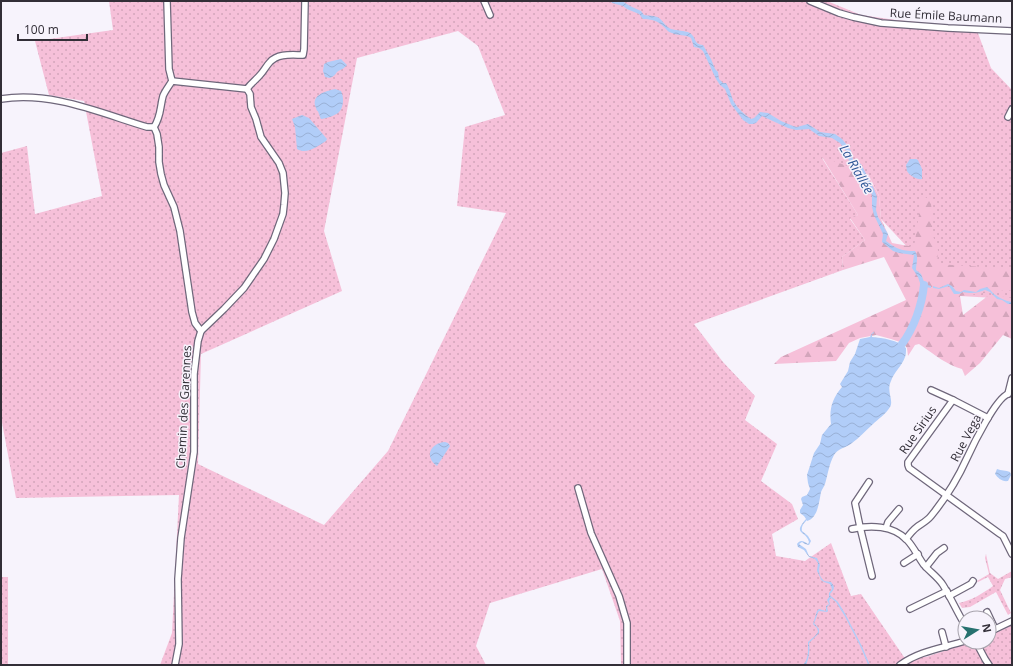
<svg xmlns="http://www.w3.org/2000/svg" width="1013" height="666" font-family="'Open Sans',sans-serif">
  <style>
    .grass { fill: url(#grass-dots); fill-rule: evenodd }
    .forest { fill: url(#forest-firs) }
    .water { fill: url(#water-waves) }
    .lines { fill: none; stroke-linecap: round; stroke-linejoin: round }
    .stream { stroke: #b1cdf8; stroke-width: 1.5 }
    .river { stroke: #b1cdf8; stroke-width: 8 }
    .minor-casing { stroke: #6f677b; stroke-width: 8 }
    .minor { stroke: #fff; stroke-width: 5.5 }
    .labels { text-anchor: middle; stroke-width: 3; stroke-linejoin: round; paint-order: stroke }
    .street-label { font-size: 12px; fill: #322e37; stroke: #f7f3fc }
    .water-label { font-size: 13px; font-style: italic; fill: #2d5596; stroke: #f7f3fc }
  </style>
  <defs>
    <pattern id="grass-dots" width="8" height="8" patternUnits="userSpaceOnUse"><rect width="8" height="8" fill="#f6c0d9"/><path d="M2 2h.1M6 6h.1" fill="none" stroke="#d3a5bb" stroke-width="1.8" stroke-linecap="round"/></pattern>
    <pattern id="forest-firs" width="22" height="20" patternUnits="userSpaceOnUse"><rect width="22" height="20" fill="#f6c0d9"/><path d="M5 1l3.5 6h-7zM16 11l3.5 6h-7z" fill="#d3a5bb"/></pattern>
    <pattern id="water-waves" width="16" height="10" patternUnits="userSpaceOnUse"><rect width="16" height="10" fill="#b1cdf8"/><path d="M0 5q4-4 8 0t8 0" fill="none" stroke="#99b0d5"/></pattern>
  </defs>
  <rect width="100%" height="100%" fill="#f7f3fc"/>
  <!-- grass -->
  <g class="grass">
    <path d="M 109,1 L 827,1 L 861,15 L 896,20 L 976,28 L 991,68 L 1012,90 L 1012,299 L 960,296 L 910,250 L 881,219 L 879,196 L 868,174 L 822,158 L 858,215 L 850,219 L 865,240 L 842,257 L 843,270 L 694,324 L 723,362 L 755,396 L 745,420 L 777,444 L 761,481 L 792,504 L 798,519 L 772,534 L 776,556 L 805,561 L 831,543 L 851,596 L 861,594 L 904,657 L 926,657 L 971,642 L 989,642 L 989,636 L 1012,625 L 1012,665 L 621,665 L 620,621 L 602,569 L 490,603 L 476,646 L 486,665 L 160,665 L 172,633 L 179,495 L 16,498 L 1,417 L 1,153 L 27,146 L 35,214 L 102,196 L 84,101 L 49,95 L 35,41 L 113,30 ZM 458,31 L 478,46 L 505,115 L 465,127 L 457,206 L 506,213 L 388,451 L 324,525 L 198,464 L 201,354 L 342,291 L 324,231 L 357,58 Z"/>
    <path d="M 986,554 L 990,573 L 998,579 L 1012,571 L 1012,577 L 1005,579 L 1000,590 L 1011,613 L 1008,615 L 996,592 L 970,607 L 962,608 L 959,603 C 972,600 982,594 993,586 L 988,577 L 978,582 L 977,581 L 989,574 L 985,558 Z"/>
    <rect x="1" y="577" width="7" height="88"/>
  </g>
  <!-- forest -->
  <path class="forest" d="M 822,157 L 867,173 L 879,196 L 881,219 L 892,243 L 914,247 L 922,195 L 931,201 L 933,236 L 938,250 L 937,264 L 1012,269 L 1012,291 L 1008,290 L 960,296 L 963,315 L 989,295 L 1012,298 L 1012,339 L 1003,335 L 980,363 L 965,376 L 962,369 C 947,365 935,355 922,346 L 919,344 L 915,345 L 908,356 L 907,348 L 903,343 L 891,339 L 876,335 L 860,338 L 849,343 L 836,361 L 774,364 L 781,357 L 906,300 L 884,257 L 843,270 L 842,257 L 865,240 L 850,218 L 858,215 Z"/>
  <!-- water -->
  <g class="water">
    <path d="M 611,1 L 622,1 L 630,6 L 641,11 L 644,15 C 649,16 654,15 659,18 C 663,21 666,27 671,29 C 677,31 684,30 690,33 C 697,38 693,44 703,45 L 711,59 L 715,69 L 718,72 L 719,79 L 723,83 L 726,83 C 730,89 731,96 734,102 C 738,109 744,114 751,119 L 754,118 L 760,112 L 768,113 L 781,121 L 793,126 L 797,127 L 808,124 L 820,132 L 835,134 L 842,139 L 847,145 L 851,151 L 853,160 L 861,164 L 874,189 L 877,197 L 876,210 L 878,217 L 888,234 L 886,241 C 897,249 901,251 915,251 C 919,257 916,263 916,270 L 921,274 L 925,284 L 931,286 L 931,288 L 921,286 L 918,277 L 912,268 L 914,255 L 899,253 L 893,251 L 882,242 L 883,234 L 874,215 L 872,207 L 872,196 L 871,191 L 858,169 L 849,161 L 846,151 L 840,143 L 832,138 L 819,136 L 809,129 L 796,130 L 788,128 L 764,117 L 762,116 L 756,123 L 753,124 L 749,124 L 743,120 L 731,104 L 725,89 L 720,85 L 716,79 L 703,51 L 699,48 L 694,47 L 691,38 C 685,34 678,36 672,33 C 668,32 667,30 664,27 C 658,21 652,19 643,19 L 639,14 L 627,9 L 623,6 L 612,3 Z"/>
    <path d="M 341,59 L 347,65 C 344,69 341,69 337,72 C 335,75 334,76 330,78 L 325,77 L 323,71 L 324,64 L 328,62 Z"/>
    <path d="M 335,89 L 341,91 C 344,97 344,107 339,112 C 337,115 325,119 321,119 C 320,118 320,116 319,114 C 317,108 318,114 316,108 C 310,95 326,91 335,89 Z"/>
    <path d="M 302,115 L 309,118 L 327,139 L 326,141 C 318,146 307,155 297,149 L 295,127 L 292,119 Z"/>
    <path d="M 910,159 L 916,159 L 918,160 L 922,169 L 922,179 C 917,180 910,176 907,171 L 906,165 Z"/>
    <path d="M 948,284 L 952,286 L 956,291 L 961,292 L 964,290 L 976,292 L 980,289 L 987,287 C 991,290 993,294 997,296 C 999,298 1009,302 1012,302 L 1012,304 L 1008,304 L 1002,300 L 997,299 L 990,292 L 985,290 C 977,293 972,294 963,292 L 959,294 L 954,294 L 949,286 L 939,289 L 933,288 L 933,286 L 939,288 Z"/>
    <path d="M 874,332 L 874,333 L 872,334 L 872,337 C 883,338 898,340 906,348 C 906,351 906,355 905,357 C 902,366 894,372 891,381 C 886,391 894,400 890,407 C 886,414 878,419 872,425 C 865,431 859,438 852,443 C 846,448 838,448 834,455 C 829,464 828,474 825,484 C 824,487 822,489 821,492 C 819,502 818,518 807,521 L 807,520 C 804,523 801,526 802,531 L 808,536 L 811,541 L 809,545 L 805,544 L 802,542 L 799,544 L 806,549 L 809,556 L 817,558 L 820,565 C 818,571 819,576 824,581 L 831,582 C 835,587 835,589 830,594 L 831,597 L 829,601 L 830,604 L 827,607 L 828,611 L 827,612 L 819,611 C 817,613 816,620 814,623 L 819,629 L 819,633 L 809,643 C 810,651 809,658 806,665 L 803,665 C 809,658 808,650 808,642 L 815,636 L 818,632 L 817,628 L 813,624 L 817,611 L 819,609 L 826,611 L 826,606 L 829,604 L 827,600 L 829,597 L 829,593 L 832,589 L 830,584 L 824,582 L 821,580 L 820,577 L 817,571 L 818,563 L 815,559 L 809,557 L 804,550 L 798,547 L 797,544 C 800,539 804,541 808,544 L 809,542 C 806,530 792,535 806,519 L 804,516 L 800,513 L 800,510 L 803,505 L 801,499 L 802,497 L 807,495 L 810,489 L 808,483 L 807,475 L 814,453 L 820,444 L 822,435 L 831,424 C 829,409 832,399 842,387 L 840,384 L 848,371 L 850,362 L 855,354 L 860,339 L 870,337 L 872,333 Z"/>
    <path d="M 445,442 L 448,443 L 450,446 L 437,466 C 424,457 430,443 445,442 Z"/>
    <path d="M 997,469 C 1001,471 1006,470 1010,472 L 1011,475 L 1008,481 C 1002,482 998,478 995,474 Z"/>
  </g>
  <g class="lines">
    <!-- stream -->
    <path class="stream" d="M 831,597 L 837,602 L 845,615 L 861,646 L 869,665"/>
    <!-- river -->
    <path class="river" d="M 902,344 C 914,328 922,305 924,285"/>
    <!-- minor casing -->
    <g class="minor-casing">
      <g id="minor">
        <path d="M 167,1 L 169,69 L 172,81"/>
        <path d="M 484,1 L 490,15"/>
        <path d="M 810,1 L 839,13 L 853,17 L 881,23 L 948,28 L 1012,31"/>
        <path d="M 1,99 C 52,91 100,113 147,127 L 154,127 C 161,117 160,107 163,96 C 165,91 169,86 172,81 L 247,89 C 251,83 256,80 260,75 C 264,71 266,66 270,62 C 278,53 292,55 303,55 L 304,49 L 305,1"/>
        <path d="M 1008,117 L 1012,109"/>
        <path d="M 154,127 L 157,134 L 159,147 L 159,162 L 161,174 L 164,185 L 174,207 L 180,231 L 192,312 L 195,323 L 201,331"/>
        <path d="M 931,390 L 953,400"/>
        <path d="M 1008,394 L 1012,378"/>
        <path d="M 988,418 L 953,400 L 908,462 L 908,465 L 909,468 L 1000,534 L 1003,536 L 1012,554"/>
        <path d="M 869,482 L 855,503 L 860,527 L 872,576"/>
        <path d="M 578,488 L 591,533 L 619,596 L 624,613 L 627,623 L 627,665"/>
        <path d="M 886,528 L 888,522 L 899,509"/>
        <path d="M 852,529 C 870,525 893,525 907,540 C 914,547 918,557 924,565 C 930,572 938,577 943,585 C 951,598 957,612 965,625"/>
        <path d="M 906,539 C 909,535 913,530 917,527 C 921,524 927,521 931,516 C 945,499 958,478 967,458 C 973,445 996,398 1008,394"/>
        <path d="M 904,563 L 918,554"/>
        <path d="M 926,567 L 937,553 L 944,548"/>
        <path d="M 949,596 L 971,584 L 973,581"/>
        <path d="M 910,609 L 947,591"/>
        <path d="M 987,612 L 995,629"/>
        <path d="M 942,632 L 946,647"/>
        <path d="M 989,632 L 1012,621"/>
        <path d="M 976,642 L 985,659 L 989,665"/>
        <path d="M 175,665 L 179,644 L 178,579 L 181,538 L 194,452 L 194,374 L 198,341 L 201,331 L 224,309 L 244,288 L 264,259 L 274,239 L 283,214 L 284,205 L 285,193 L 283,173 L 279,163 L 261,137 L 256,119 L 251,107 L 250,94 L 247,89"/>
        <path d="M 900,665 C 919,651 943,648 965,641"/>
      </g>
    </g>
    <!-- minor -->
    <use href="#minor" class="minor"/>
  </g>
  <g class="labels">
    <!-- street labels -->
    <g class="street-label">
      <text transform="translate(946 16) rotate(3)" y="4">Rue Émile Baumann</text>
      <text transform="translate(184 407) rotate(-87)" y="4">Chemin des Garennes</text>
      <text transform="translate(918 430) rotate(-55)" y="4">Rue Sirius</text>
      <text transform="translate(966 438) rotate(-62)" y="4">Rue Vega</text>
    </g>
    <!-- water labels -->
    <g class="water-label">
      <text transform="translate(857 169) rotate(60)" y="5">La Riallée</text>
    </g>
  </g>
  <!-- border -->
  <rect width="1013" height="666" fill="none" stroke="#322e37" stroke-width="4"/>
  <!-- north arrow -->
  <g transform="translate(977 630) rotate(79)"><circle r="19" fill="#f7f3fc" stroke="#a8a4ad"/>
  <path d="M0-3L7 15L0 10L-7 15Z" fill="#26716f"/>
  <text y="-6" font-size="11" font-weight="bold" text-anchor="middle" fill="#322e37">N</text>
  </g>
  <!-- scale -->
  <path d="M18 34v6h69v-6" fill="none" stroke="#322e37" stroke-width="2"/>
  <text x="24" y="34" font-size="12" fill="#322e37" stroke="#f7f3fc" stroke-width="3" paint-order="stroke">100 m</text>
</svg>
